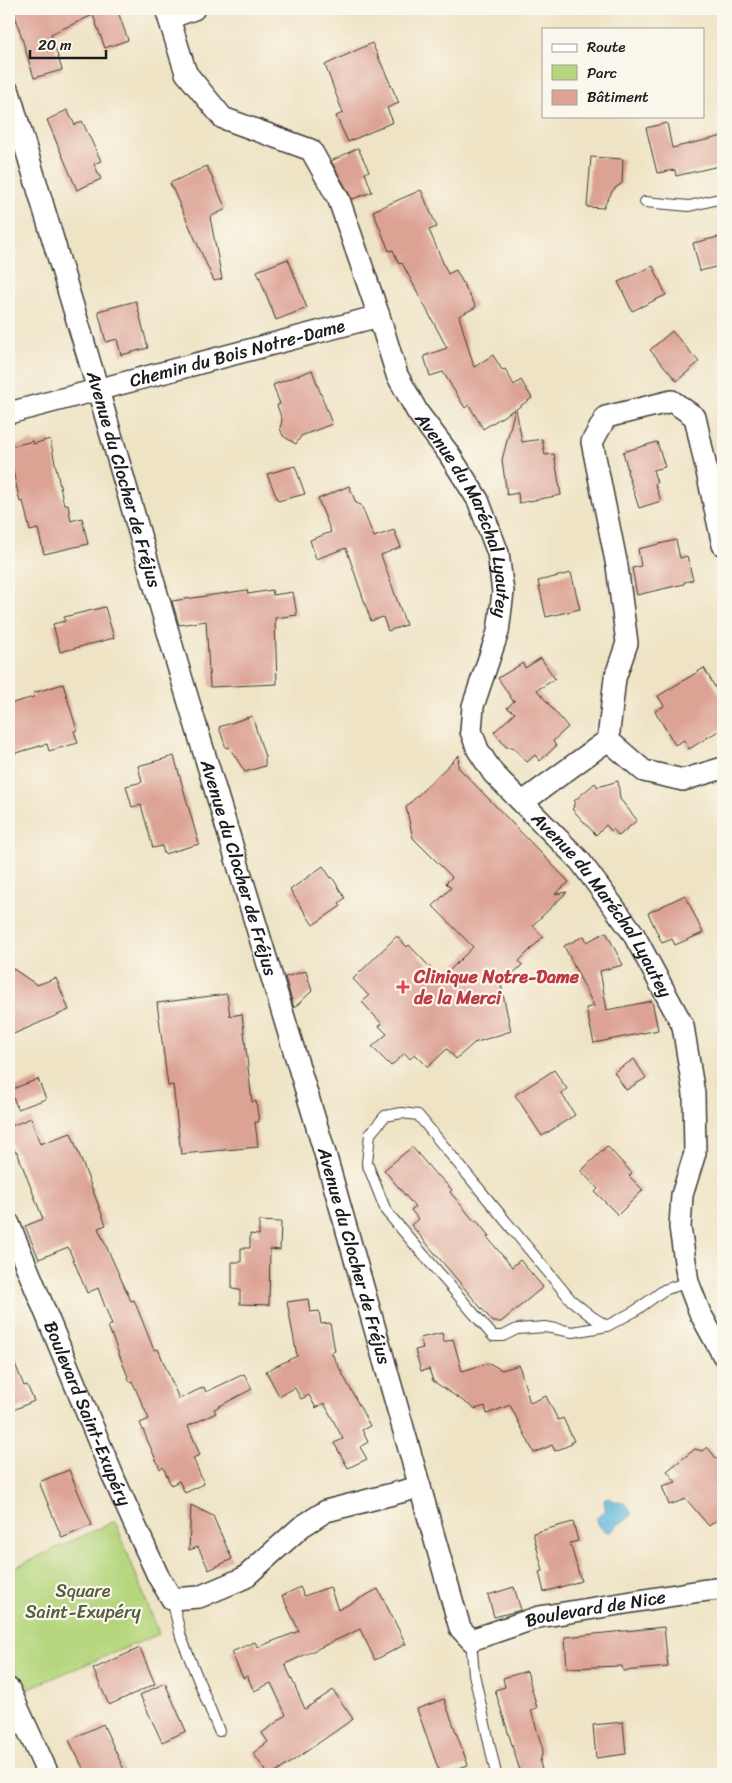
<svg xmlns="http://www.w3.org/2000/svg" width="732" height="1783" font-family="Sriracha,sans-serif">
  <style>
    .green { fill: #b6d67e; stroke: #69794d }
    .water { fill: #5fb8dc; stroke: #3e6a7c }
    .building { fill: #dca394 }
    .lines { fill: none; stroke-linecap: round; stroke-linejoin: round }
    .lane-casing { stroke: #3c3a35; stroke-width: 12 }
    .street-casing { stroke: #3c3a35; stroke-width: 24 }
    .lane { stroke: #fff; stroke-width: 10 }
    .street { stroke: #fff; stroke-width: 21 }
    .health-dot { fill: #e0444e; stroke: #fbf7ec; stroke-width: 2 }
    .labels { text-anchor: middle; stroke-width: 4.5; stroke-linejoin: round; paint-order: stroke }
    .street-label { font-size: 18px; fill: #1c1c1c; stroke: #fbf7ec }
    .health-label { font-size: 18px; font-weight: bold; fill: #be3a42; stroke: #fbf7ec; text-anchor: start }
    .park-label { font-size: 18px; fill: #525d3e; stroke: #fbf7ec }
  </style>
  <rect width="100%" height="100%" fill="#fbf7ec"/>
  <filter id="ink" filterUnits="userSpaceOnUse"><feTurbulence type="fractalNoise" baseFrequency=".02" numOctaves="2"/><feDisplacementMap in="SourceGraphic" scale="10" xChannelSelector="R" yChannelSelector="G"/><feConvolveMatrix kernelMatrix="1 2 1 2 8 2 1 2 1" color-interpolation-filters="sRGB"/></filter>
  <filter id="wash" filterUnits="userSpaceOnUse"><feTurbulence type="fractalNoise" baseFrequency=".0096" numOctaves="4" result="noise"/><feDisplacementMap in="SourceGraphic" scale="20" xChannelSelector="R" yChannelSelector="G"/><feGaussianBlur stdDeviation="1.12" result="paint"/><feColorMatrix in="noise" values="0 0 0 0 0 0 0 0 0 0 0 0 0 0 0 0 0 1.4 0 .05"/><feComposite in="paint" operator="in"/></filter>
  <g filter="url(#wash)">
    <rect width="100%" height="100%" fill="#eee3c4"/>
    <!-- green -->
    <path class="green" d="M 115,1521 L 159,1634 L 24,1690 L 9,1656 L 9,1570 Z"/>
    <!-- water -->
    <path class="water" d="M 607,1498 L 617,1502 L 624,1503 L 629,1508 L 631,1514 C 627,1522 623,1521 616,1525 L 613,1530 L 609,1532 C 601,1530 597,1525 597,1517 C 608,1506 606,1518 604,1500 Z"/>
    <g id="blocks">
      <!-- building -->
      <g class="building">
        <path d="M 13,9 L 117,9 L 128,40 L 105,48 L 93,15 L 51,34 L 62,70 L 34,78 Z"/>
        <path d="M 372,43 L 399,103 L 387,108 L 393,122 L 348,142 L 336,116 L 343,113 L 325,65 Z"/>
        <path d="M 67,110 L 75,125 L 82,121 L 101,161 L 94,164 L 101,179 L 77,190 L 47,120 Z"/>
        <path d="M 667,123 L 672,148 L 723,136 L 723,165 L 676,176 L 675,170 L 657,173 L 646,128 Z"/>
        <path d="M 358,148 L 369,171 L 365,173 L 372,192 L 352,199 L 331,161 Z"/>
        <path d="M 591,157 L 623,159 L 622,183 L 613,190 L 603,208 L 587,207 Z"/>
        <path d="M 207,166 L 226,209 L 210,217 L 222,279 L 214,281 L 170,183 Z"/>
        <path d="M 421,190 L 437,227 L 429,230 L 448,274 L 456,270 L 476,307 L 459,316 L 474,367 L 493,355 L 502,370 L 505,369 L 514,385 L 521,380 L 532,398 L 516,409 L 522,442 L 542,439 L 545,455 L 554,454 L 561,495 L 519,503 L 518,493 L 507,495 L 502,460 L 515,409 L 483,429 L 469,405 L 465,408 L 443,372 L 430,376 L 424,356 L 447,348 L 402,263 L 399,264 L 393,250 L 389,251 L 373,211 Z"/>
        <path d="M 723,236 L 723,265 L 700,271 L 693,243 Z"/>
        <path d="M 288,259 L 307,308 L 276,320 L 257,271 Z"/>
        <path d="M 653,266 L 666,295 L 632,311 L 618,282 Z"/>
        <path d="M 136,301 L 148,348 L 121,355 L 117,339 L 106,342 L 98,311 Z"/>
        <path d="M 672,331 L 699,362 L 677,381 L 650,350 Z"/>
        <path d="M 312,370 L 332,424 L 301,436 L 296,444 L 283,436 L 280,428 L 282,420 L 277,405 L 280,404 L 273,385 Z"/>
        <path d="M 50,439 L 64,505 L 68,504 L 71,521 L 82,518 L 88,544 L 44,554 L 38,529 L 30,531 L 23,501 L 20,502 L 9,453 L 9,447 L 33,441 L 33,444 Z"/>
        <path d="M 657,442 L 665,467 L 653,470 L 657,483 L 655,484 L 661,501 L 639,508 L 627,471 L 628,470 L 623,452 Z"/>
        <path d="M 295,466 L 305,494 L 278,501 L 267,474 Z"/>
        <path d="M 349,486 L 356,503 L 361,505 L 374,537 L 394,530 L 401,547 L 381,555 L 406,625 L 388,631 L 383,617 L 371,621 L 346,548 L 316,559 L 310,540 L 331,532 L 318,499 Z"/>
        <path d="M 676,540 L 680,558 L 687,556 L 693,580 L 684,582 L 684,584 L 637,595 L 632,568 L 641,566 L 638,549 Z"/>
        <path d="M 571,573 L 580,609 L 546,617 L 538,581 Z"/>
        <path d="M 247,590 L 248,594 L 272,590 L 273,595 L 293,592 L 297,615 L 275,618 L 277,684 L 210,687 L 206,621 L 179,625 L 172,601 Z"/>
        <path d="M 105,607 L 114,638 L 60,652 L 53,624 L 65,621 L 64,617 Z"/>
        <path d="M 541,658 L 555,679 L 537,690 L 568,727 L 553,741 L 556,746 L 540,761 L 535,755 L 527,762 L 513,747 L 506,747 L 494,732 L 515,713 L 507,708 L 515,700 L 513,701 L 498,678 L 523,663 L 525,668 Z"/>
        <path d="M 704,668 L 723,701 L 723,728 L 689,749 L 684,740 L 675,745 L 655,711 L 664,706 L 658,696 Z"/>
        <path d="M 63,684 L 77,730 L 74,731 L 78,743 L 49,751 L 47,744 L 9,755 L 9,704 L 34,697 L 33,693 Z"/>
        <path d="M 252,716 L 265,757 L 265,766 L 245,772 L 229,747 L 226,748 L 219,727 Z"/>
        <path d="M 459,755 L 458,767 L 569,882 L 555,894 L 567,892 L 533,925 L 543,937 L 519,961 L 522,965 L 501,985 L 511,1031 L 474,1043 L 456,1059 L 447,1049 L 428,1067 L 415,1054 L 410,1059 L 405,1053 L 391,1066 L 372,1047 L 387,1034 L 379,1026 L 382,1024 L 362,1002 L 369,996 L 353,979 L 397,936 L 407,947 L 409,945 L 441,979 L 473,947 L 433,906 L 451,888 L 446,883 L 452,877 L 413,838 L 406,807 Z"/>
        <path d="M 174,756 L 199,844 L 164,854 L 162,846 L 153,848 L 141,805 L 132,807 L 126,786 L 142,782 L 138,766 Z"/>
        <path d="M 618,781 L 620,799 L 637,820 L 619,836 L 613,829 L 611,831 L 606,825 L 596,835 L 572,809 L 574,807 L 573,805 L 576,803 L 574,801 L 595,783 L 598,787 Z"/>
        <path d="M 323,866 L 331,878 L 332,877 L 345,898 L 339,903 L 341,906 L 313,925 L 290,890 Z"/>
        <path d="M 685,895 L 703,933 L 675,945 L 672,939 L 662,943 L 648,913 Z"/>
        <path d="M 606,932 L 623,965 L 600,971 L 607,1010 L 652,1001 L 658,1030 L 594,1043 L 586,1008 L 594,1006 L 564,946 L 584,936 L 587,942 Z"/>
        <path d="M 9,966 L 37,985 L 56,978 L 69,1010 L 9,1036 Z"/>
        <path d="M 306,971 L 312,991 L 294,1008 L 285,977 Z"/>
        <path d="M 227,994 L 230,1016 L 242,1014 L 252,1102 L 256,1101 L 259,1122 L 255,1122 L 258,1147 L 181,1154 L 173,1085 L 168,1086 L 157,1003 Z"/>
        <path d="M 634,1059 L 646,1078 L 626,1090 L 614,1072 Z"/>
        <path d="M 554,1070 L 567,1089 L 561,1093 L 575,1115 L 542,1136 L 515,1095 Z"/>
        <path d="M 38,1079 L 46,1099 L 18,1109 L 10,1090 Z"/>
        <path d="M 31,1118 L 40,1144 L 71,1133 L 106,1225 L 98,1228 L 131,1301 L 134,1300 L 154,1350 L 158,1349 L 179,1399 L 204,1387 L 206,1392 L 244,1374 L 252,1389 L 214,1409 L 216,1413 L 188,1426 L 200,1455 L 193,1458 L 204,1484 L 185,1493 L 179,1481 L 171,1485 L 163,1467 L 160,1469 L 140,1423 L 149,1419 L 132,1381 L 130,1382 L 108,1326 L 112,1325 L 98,1288 L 87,1293 L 68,1247 L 39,1259 L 25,1226 L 43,1219 L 17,1152 L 15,1152 L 9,1136 L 9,1127 Z"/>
        <path d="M 607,1146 L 632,1173 L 629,1176 L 643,1190 L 618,1215 L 595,1192 L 598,1189 L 581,1171 Z"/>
        <path d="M 412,1147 L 437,1176 L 438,1175 L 452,1190 L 450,1192 L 475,1222 L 476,1220 L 489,1236 L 487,1237 L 512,1267 L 520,1260 L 543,1287 L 501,1322 L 493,1322 L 411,1225 L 418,1219 L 411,1210 L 415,1207 L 384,1170 Z"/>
        <path d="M 259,1221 L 281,1222 L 280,1250 L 270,1249 L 269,1305 L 240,1304 L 240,1290 L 232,1289 L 232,1262 L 241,1262 L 241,1248 L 250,1248 L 250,1234 L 259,1235 Z"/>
        <path d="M 308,1299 L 310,1312 L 319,1311 L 321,1324 L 330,1323 L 335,1351 L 331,1352 L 370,1426 L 362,1430 L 368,1442 L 360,1447 L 367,1459 L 348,1468 L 334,1443 L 343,1439 L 324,1403 L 316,1408 L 309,1395 L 301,1399 L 295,1388 L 279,1396 L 266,1371 L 297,1356 L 287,1302 Z"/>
        <path d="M 442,1333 L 444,1342 L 453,1339 L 462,1371 L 489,1363 L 502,1370 L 519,1365 L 530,1403 L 546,1396 L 558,1420 L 563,1418 L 574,1441 L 571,1442 L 572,1444 L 555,1451 L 552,1445 L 534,1453 L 510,1405 L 487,1414 L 485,1406 L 475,1409 L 433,1381 L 429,1369 L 421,1371 L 415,1350 L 423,1348 L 420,1338 Z"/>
        <path d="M 9,1349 L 24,1386 L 27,1385 L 34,1401 L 9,1412 Z"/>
        <path d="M 707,1447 L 723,1466 L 723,1515 L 709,1526 L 686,1499 L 669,1505 L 662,1486 L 676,1482 L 667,1471 L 695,1449 L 702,1451 Z"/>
        <path d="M 69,1470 L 92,1525 L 62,1538 L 39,1482 Z"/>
        <path d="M 191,1505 L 213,1516 L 232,1559 L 209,1570 L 198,1547 L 189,1550 Z"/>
        <path d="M 573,1522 L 578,1541 L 570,1543 L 581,1581 L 544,1592 L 539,1572 L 543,1571 L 533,1533 Z"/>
        <path d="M 300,1587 L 304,1596 L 330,1587 L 338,1610 L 378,1589 L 406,1644 L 375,1660 L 360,1629 L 285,1664 L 305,1709 L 333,1690 L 353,1719 L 274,1774 L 268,1774 L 253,1753 L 268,1742 L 262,1733 L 286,1715 L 271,1683 L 254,1691 L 247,1676 L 243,1678 L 231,1652 L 255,1642 L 258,1647 L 299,1631 L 282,1596 Z"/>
        <path d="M 514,1587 L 521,1610 L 494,1617 L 488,1595 Z"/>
        <path d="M 664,1627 L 668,1667 L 623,1671 L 622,1666 L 567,1668 L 565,1637 Z"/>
        <path d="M 140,1648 L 155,1684 L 109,1705 L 93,1669 Z"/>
        <path d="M 527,1671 L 537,1708 L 531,1710 L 543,1750 L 540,1762 L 543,1774 L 521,1774 L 495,1690 L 505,1687 L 503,1678 Z"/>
        <path d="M 165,1683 L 186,1731 L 162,1742 L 140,1695 Z"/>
        <path d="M 444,1699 L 468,1765 L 440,1774 L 417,1709 Z"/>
        <path d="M 623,1722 L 626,1754 L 596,1758 L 593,1725 Z"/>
        <path d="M 103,1724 L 126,1774 L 86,1774 L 69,1740 Z"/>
      </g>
    </g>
  </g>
  <g filter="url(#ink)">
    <use href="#blocks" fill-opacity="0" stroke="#3c3a35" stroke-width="1"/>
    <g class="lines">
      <!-- lane casing -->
      <g class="lane-casing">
        <g id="lane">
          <path d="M 645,202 L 689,206 L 723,198"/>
          <path d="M 607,1326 L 591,1316 L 571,1300 L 418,1115 L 402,1113 L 385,1116 L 370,1134 L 367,1163 L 386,1211 L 493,1336 L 503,1336 L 517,1329 L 545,1327 L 573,1332 L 607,1326 L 635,1311 L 664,1290 L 688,1282"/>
          <path d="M 172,1599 L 181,1637 L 219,1731"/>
          <path d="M 471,1640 L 474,1674 L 496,1774"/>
        </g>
      </g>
      <!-- street casing -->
      <g class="street-casing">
        <g id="street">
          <path id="s1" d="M 166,9 L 186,73 L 223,118 L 311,150 L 339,200 L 379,316 L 397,375 L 418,413 L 449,454 L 478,500 L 498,553 L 503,592 L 498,632 L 473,706 L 471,731 L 478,750 L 493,773 L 580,861 L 633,933 L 683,1026 L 694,1094 L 695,1153 L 682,1195 L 680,1227 L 688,1282 L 700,1313 L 723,1355"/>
          <path d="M 169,18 L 194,9"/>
          <path id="s2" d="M 9,92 L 98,390 L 177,663 L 324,1150 L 460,1628 L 471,1640 L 539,1617 L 700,1591 L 716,1589 L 723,1591"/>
          <path id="s3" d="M 9,413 L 379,316"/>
          <path d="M 608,740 L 644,771 L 683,780 L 723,768"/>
          <path d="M 523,802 L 608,740 L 615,678 L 627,643 L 617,566 L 592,442 L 606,417 L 672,401 L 695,417 L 723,545"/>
          <path id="s4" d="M 9,1224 L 115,1481 L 158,1576 L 172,1599 L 199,1597 L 244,1578 L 301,1527 L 326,1511 L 420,1487"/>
          <path d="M 9,1689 L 48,1774"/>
        </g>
      </g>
      <!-- lane -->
      <use href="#lane" class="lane"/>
      <!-- street -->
      <use href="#street" class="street"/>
    </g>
  </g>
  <!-- markers -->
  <path class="health-dot" d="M400.5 979.5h5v5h5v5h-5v5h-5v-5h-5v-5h5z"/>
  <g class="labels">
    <!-- street labels -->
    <g class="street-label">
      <text dy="6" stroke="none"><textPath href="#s3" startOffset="236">Chemin du Bois Notre-Dame</textPath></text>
      <text dy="6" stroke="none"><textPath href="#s2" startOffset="404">Avenue du Clocher de Fréjus</textPath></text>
      <text dy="6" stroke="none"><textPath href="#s1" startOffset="619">Avenue du Maréchal Lyautey</textPath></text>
      <text dy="6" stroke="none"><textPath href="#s2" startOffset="809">Avenue du Clocher de Fréjus</textPath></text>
      <text dy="6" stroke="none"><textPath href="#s1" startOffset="1069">Avenue du Maréchal Lyautey</textPath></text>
      <text dy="6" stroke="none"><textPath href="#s2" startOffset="1214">Avenue du Clocher de Fréjus</textPath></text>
      <text dy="6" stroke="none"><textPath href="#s4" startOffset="205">Boulevard Saint-Exupéry</textPath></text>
      <text dy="6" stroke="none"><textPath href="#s2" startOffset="1746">Boulevard de Nice</textPath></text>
    </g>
    <!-- health labels -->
    <g class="health-label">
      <text x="414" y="983">Clinique Notre-Dame<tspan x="414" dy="21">de la Merci</tspan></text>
    </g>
    <!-- park labels -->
    <g class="park-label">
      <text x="83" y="1597">Square<tspan x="83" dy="21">Saint-Exupéry</tspan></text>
    </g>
  </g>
  <!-- margin -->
  <rect width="732" height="1783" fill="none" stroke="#fbf7ec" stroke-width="30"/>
  <!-- legend -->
  <rect x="542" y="28" width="162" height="90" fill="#fbf7ec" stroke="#a29f99"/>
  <rect x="552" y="44" width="25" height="8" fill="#ffffff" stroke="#a29f99"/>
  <text x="587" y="52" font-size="15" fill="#1c1c1c">Route</text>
  <rect x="552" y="65" width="25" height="15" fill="#b6d67e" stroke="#a29f99"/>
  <text x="587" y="78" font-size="15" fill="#1c1c1c">Parc</text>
  <rect x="552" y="90" width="25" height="15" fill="#dca394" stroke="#a29f99"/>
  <text x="587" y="102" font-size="15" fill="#1c1c1c">Bâtiment</text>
  <!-- scale -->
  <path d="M30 50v8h76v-8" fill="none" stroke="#1c1c1c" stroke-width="2.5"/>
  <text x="38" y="50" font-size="15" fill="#1c1c1c" stroke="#fbf7ec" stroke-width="4" paint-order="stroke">20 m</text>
</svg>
